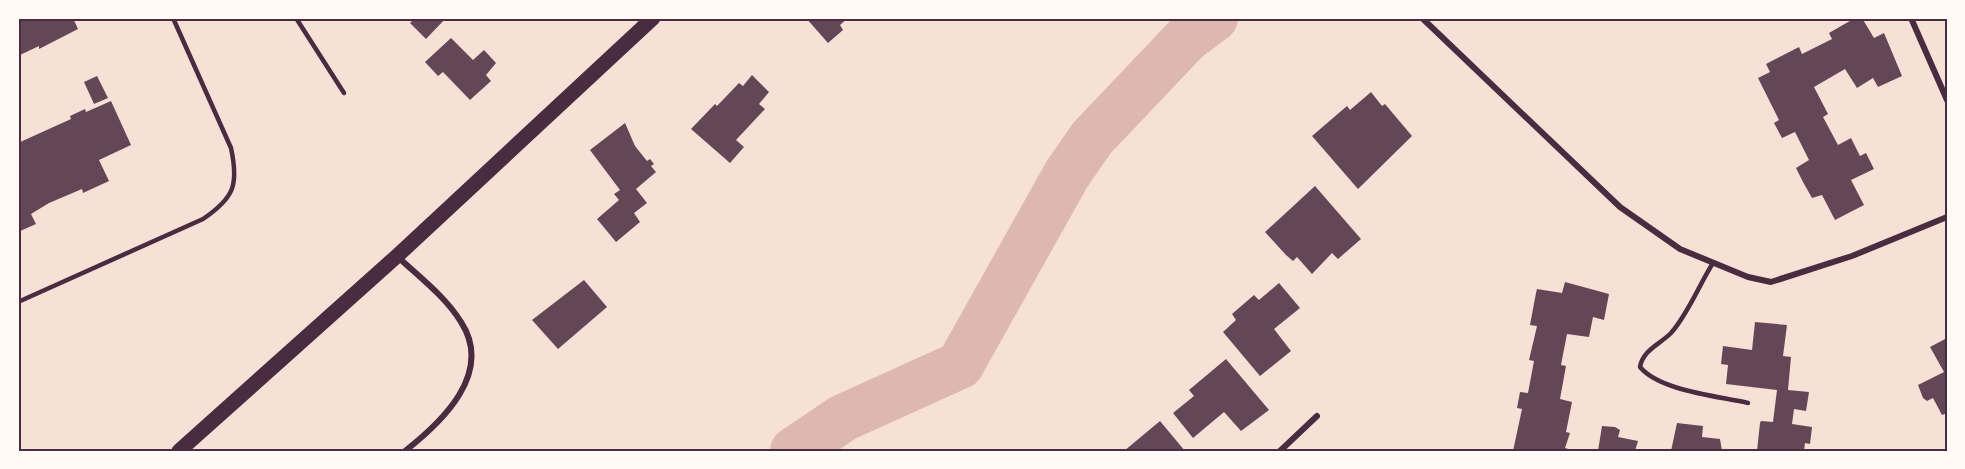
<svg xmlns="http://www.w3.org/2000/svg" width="1965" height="469" font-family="'Varela Round',sans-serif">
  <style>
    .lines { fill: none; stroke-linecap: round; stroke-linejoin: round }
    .river { stroke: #dcb8b0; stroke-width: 48 }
    .building { fill: #644757 }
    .service { stroke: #4a2c40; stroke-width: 4.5 }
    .minor { stroke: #4a2c40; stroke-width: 6 }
    .primary { stroke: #4a2c40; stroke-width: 15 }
    .neatline { fill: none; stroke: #4a2c40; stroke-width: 2 }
  </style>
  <rect width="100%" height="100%" fill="#f7e1d7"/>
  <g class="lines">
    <!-- river -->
    <path class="river" d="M 794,451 L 843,418 L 960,365 L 1067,174 L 1092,138 L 1187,38 L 1214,18"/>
  </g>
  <!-- building -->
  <g class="building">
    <path d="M 18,18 L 73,18 L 78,29 L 39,49 L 39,46 L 18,56 Z"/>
    <path d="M 415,18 L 446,18 L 426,39 L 410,23 Z"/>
    <path d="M 806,18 L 848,18 L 840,25 L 843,30 L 828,43 Z"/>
    <path d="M 1855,18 L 1862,18 L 1874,38 L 1884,33 L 1902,76 L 1878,87 L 1873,78 L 1857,88 L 1845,69 L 1814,87 L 1828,114 L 1823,117 L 1838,145 L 1851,138 L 1860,156 L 1866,153 L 1874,169 L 1851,180 L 1864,205 L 1835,220 L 1822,195 L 1812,198 L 1803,182 L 1796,168 L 1809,160 L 1795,132 L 1782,138 L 1774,123 L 1779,120 L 1758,78 L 1770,72 L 1766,64 L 1799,47 L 1802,54 L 1832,39 L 1829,33 Z"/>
    <path d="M 451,38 L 473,60 L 484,50 L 496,63 L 486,75 L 491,81 L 470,100 L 443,72 L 438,76 L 425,62 Z"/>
    <path d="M 752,75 L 769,92 L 759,104 L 765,109 L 736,140 L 744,147 L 730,163 L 691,129 L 715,104 L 717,106 L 739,83 L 743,86 Z"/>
    <path d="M 97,76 L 108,98 L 94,104 L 84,82 Z"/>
    <path d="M 1371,92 L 1382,106 L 1385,104 L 1412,136 L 1358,189 L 1312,136 L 1347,106 L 1350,110 Z"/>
    <path d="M 111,101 L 131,145 L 99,160 L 109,181 L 83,193 L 82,189 L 49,203 L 31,214 L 36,224 L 18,232 L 18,143 L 71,119 L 70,116 L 85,109 L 86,112 Z"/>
    <path d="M 625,123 L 635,146 L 647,161 L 650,159 L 654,164 L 651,166 L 656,172 L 636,189 L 647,203 L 634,213 L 640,222 L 616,242 L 597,219 L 619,200 L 614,194 L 620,190 L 590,150 Z"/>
    <path d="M 1315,186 L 1361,239 L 1338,259 L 1332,253 L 1312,274 L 1297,257 L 1293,261 L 1286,255 L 1265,232 Z"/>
    <path d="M 584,280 L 607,307 L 558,349 L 532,320 Z"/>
    <path d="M 1565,282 L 1609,294 L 1604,320 L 1593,317 L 1589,337 L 1567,334 L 1561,365 L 1566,366 L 1560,399 L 1572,402 L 1566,432 L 1570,433 L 1565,448 L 1575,451 L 1513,451 L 1522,409 L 1517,408 L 1520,392 L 1528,393 L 1534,361 L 1529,360 L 1537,326 L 1530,325 L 1536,293 L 1537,289 L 1562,293 Z"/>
    <path d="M 1279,283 L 1300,308 L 1274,329 L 1291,351 L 1260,376 L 1223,332 L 1236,320 L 1232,314 L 1254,295 L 1259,300 Z"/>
    <path d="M 1755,322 L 1787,325 L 1783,356 L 1791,357 L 1788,390 L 1809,392 L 1806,411 L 1794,409 L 1792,424 L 1812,427 L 1810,444 L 1805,443 L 1804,451 L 1757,451 L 1760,423 L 1761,421 L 1773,422 L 1777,390 L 1726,384 L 1728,365 L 1721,364 L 1723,346 L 1752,350 Z"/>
    <path d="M 1947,338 L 1947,413 L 1942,415 L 1933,398 L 1927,401 L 1923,398 L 1918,385 L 1944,372 L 1930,347 Z"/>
    <path d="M 1226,359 L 1269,410 L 1241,431 L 1224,412 L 1193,438 L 1173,413 L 1194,396 L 1189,390 Z"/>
    <path d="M 1160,421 L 1185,451 L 1124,451 Z"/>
    <path d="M 1677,423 L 1703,426 L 1702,437 L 1720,439 L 1722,451 L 1671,451 Z"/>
    <path d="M 1602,426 L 1615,427 L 1620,430 L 1618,437 L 1638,441 L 1635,451 L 1598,451 Z"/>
  </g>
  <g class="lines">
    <!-- service -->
    <g class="service">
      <path d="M 296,18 L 344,93"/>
      <path d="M 1713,263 C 1699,285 1688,314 1671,333 C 1659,345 1643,350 1640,367 C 1660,391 1718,396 1748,403"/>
      <path d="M 18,302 L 203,219 C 234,198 239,185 231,148 L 173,18"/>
    </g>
    <!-- minor -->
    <g class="minor">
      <path d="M 1422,18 L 1620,207 L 1680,249 L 1748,277 L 1771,282 L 1852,256 L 1947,217"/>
      <path d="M 1911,18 L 1947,100"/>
      <path d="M 397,256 C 419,277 445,296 461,322 C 494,373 442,422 405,451"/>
      <path d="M 1280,451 L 1317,416"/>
    </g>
    <!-- primary -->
    <path class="primary" d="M 179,451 L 397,256 L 653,18"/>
  </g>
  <!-- border -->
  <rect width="1965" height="469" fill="none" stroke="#fffaf5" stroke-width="39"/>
  <rect x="20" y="20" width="1926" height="430" class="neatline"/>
</svg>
